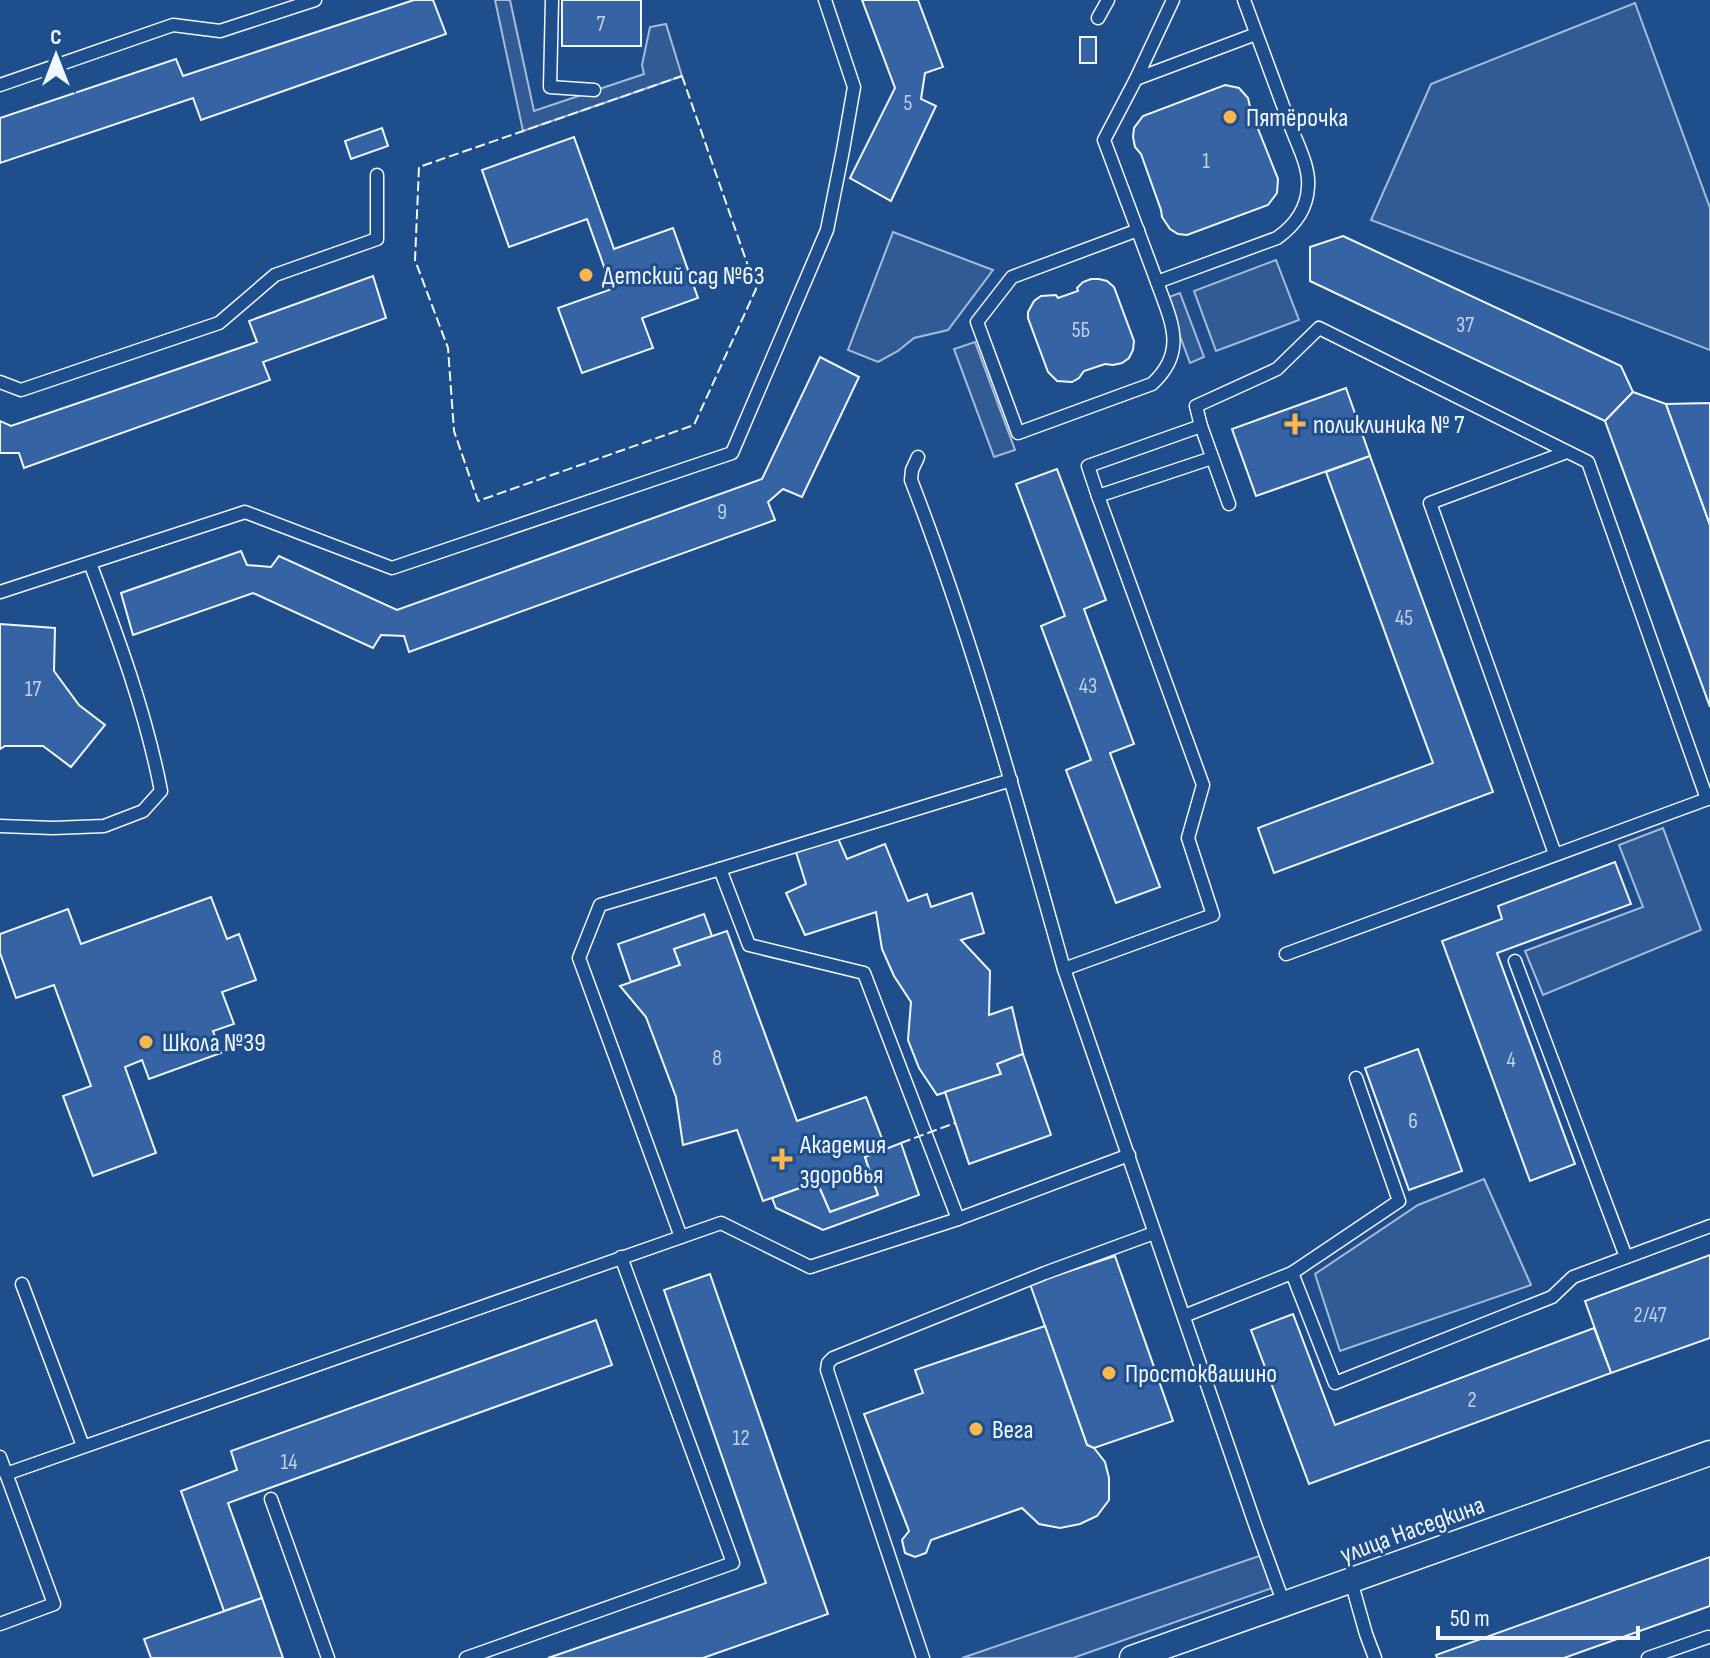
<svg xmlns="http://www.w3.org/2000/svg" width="1710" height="1658" font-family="'Sofia Sans Condensed',sans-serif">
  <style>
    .built { fill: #305b95; stroke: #a8bbd7; stroke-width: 2 }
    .building { fill: #3563a3; stroke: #f2f6ff; stroke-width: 2 }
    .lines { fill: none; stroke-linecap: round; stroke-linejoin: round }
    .lane-casing { stroke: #f2f6ff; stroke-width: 15 }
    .street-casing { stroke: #f2f6ff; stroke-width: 27 }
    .lane { stroke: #1f4e8c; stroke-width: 12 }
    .street { stroke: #1f4e8c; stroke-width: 24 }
    .fence { stroke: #f2f6ff; stroke-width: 2; stroke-dasharray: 10 4; stroke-linecap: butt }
    .poi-dot { fill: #ffb74d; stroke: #1f4e8c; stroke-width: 3 }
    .labels { text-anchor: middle; stroke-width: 6; stroke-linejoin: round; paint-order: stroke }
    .number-label { font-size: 22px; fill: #c3d1e8 }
    .poi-label { font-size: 26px; fill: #f2f6ff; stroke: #1f4e8c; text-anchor: start }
    .street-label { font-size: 26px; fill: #f2f6ff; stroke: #1f4e8c }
  </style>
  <rect width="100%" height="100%" fill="#1f4e8c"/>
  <!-- built -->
  <g class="built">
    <path d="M 495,0 L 510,0 L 534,111 L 644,74 L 642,65 L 650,27 L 666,24 L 682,76 L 523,131 Z"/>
    <path d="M 1635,3 L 1710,208 L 1710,350 L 1371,220 L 1431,84 Z"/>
    <path d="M 893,232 L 993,270 L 948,330 L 914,338 L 898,351 L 878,362 L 848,350 Z"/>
    <path d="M 1276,260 L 1299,320 L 1216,351 L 1194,291 Z"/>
    <path d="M 1180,293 L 1204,357 L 1190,363 L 1166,298 Z"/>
    <path d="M 975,342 L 1015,450 L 994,457 L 954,349 Z"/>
    <path d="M 1663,828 L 1701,930 L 1543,995 L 1525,951 L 1643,907 L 1619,845 Z"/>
    <path d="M 1484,1179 L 1531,1285 L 1340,1351 L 1315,1274 L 1418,1205 Z"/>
    <path d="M 1262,1555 L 1275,1587 L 1073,1658 L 962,1658 Z"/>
  </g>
  <!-- building -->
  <g class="building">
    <path d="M 414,0 L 433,0 L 446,34 L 201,120 L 193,98 L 0,163 L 0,118 L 176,59 L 183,76 Z"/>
    <rect x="562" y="0" width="79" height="46"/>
    <path d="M 862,0 L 918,0 L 943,67 L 925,73 L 921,99 L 936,106 L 891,201 L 850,178 L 895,88 Z"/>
    <rect x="1080" y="37" width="16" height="26"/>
    <path d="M 1225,85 L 1239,88 L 1248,98 L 1251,111 L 1278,179 L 1277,193 L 1268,205 L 1187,235 L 1178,234 L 1170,229 L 1162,217 L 1161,210 L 1141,154 L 1135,147 L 1133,137 L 1134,128 L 1143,116 Z"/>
    <path d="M 382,128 L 388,146 L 351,159 L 345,141 Z"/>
    <path d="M 574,137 L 614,249 L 673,228 L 698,298 L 642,318 L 653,348 L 582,373 L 558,308 L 612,289 L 587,219 L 509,247 L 482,170 Z"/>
    <path d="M 1343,236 L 1621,366 L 1633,392 L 1605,421 L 1310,281 L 1310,247 Z"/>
    <path d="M 373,276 L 386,318 L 263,362 L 270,380 L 24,468 L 19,453 L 0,453 L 0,421 L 11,426 L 257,342 L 249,321 Z"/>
    <path d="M 1091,279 L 1099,279 L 1107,281 L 1114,287 L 1134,341 L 1133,350 L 1129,358 L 1122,363 L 1113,365 L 1105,364 L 1084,371 L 1079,378 L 1072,382 L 1057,381 L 1048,372 L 1028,318 L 1028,312 L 1034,301 L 1041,296 L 1056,295 L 1058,298 L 1078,291 L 1077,288 L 1083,282 Z"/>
    <path d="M 820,357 L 859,377 L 802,497 L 783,489 L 768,502 L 775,520 L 409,652 L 404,636 L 381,635 L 373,648 L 253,593 L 133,635 L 121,593 L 241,551 L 247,565 L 271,567 L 279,556 L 397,610 L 762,479 Z"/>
    <path d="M 1346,388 L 1370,456 L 1256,496 L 1232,429 Z"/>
    <path d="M 1633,392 L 1666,404 L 1710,525 L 1710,707 L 1605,421 Z"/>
    <path d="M 1710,403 L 1710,525 L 1666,404 Z"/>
    <path d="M 1370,456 L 1493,792 L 1274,873 L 1258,828 L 1433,763 L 1326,472 Z"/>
    <path d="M 1057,469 L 1106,600 L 1084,609 L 1134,744 L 1110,753 L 1160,887 L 1116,903 L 1066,770 L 1091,760 L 1041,626 L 1065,616 L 1016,484 Z"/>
    <path d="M 0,624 L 55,628 L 54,671 L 79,705 L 105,725 L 71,767 L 43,746 L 5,746 L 0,749 Z"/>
    <path d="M 837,836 L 847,859 L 885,844 L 908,901 L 927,894 L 931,907 L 972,893 L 984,933 L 961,940 L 990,971 L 989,1015 L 1012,1007 L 1023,1054 L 997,1064 L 1001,1074 L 937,1095 L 919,1068 L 908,1040 L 911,1002 L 894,976 L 882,949 L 876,912 L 805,935 L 786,893 L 806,884 L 795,849 Z"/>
    <path d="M 1615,862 L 1631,904 L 1497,953 L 1575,1164 L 1530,1181 L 1442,941 L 1502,919 L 1498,906 Z"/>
    <path d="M 211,897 L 227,939 L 239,934 L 256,980 L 222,992 L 234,1024 L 213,1031 L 221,1053 L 149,1079 L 142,1060 L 125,1067 L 156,1153 L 93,1176 L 63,1096 L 91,1086 L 54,985 L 16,998 L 0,953 L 0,934 L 68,909 L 81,944 Z"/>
    <path d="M 704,914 L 712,936 L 674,949 L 680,965 L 631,982 L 618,944 Z"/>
    <path d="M 727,931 L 797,1121 L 866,1097 L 886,1149 L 865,1157 L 878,1195 L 830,1212 L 817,1182 L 763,1201 L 737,1130 L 683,1145 L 676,1097 L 646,1017 L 620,986 L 680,965 L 674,949 Z"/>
    <path d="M 1418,1049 L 1462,1171 L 1409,1190 L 1365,1068 Z"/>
    <path d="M 1023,1054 L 1051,1135 L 969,1164 L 945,1092 L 1001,1074 L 997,1064 Z"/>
    <path d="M 901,1143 L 919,1195 L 823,1230 L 776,1208 L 772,1198 L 817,1182 L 830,1212 L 878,1195 L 865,1157 Z"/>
    <path d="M 1710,1255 L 1710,1338 L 1611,1373 L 1585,1301 Z"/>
    <path d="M 1115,1256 L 1173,1421 L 1094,1448 L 1087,1445 L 1030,1284 Z"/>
    <path d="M 710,1274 L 828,1614 L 703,1658 L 548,1658 L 766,1583 L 664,1290 Z"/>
    <path d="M 1293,1314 L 1335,1425 L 1594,1328 L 1611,1373 L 1309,1484 L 1251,1330 Z"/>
    <path d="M 596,1320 L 612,1365 L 228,1503 L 262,1598 L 224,1611 L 181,1491 L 237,1470 L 231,1451 Z"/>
    <path d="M 1045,1326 L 1087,1445 L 1094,1448 L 1105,1462 L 1109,1478 L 1109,1500 L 1097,1516 L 1080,1524 L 1060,1528 L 1039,1524 L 1022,1508 L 931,1540 L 926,1553 L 915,1557 L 905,1553 L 902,1540 L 909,1531 L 864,1414 L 923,1393 L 915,1370 Z"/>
    <path d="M 1710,1557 L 1710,1606 L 1564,1658 L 1437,1658 L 1436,1655 Z"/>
    <path d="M 262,1598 L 283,1658 L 151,1658 L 144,1639 Z"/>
  </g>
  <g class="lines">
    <!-- lane casing -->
    <g class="lane-casing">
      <g id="lane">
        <path d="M 552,0 L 550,87 L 594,90"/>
        <path d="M 1244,0 C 1259,41 1274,82 1289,122 C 1296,142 1310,166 1308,187 C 1307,209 1294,226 1277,238 L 1157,282 L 1104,140 L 1136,79 L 1256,34"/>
        <path d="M 1098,18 L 1108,0"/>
        <path d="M 1136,79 L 1173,0"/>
        <path d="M 0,85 L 173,25 L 220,31 L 315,0"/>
        <path d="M 1138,230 L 1012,277 L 977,322 L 1018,433 L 1152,384 C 1188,351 1171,321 1157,282"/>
        <path d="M 0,382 L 21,390 L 219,323 L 275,275 L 377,239 L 377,175"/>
        <path d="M 1201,426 L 1229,504"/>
        <path d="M 918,457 L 912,470 L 911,480 C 973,640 1018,805 1064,969"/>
        <path d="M 1212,458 L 1098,496 L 1203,785 L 1188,838 L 1213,915 L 1064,969 L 1256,1527 L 1284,1604"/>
        <path d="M 1098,496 L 1088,466 L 1201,426 L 1196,406 L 1277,369 L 1319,328 L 1588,462 L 1707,799"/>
        <path d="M 0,592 L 245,512 L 392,568 L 732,453 L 827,230 L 843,150 L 854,87 L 825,0"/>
        <path d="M 0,826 L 53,828 L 104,826 L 143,811 L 161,791 C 146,713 118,637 90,563"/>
        <path d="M 1555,854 L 1430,503 L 1567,452"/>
        <path d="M 720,869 L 1011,780"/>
        <path d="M 1286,954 L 1710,798"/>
        <path d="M 1515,961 L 1626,1257"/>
        <path d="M 681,1237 L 579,958 L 600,905 L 720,869 L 749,945 L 864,973 L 958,1219"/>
        <path d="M 1292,1273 L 1399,1201 L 1356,1078"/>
        <path d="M 22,1284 L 83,1446"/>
        <path d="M 1184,1316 L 1292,1273 L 1335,1383 L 1552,1297 L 1573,1277 L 1710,1226"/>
        <path d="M 0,1457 L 54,1604 L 0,1624"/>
        <path d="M 6,1474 L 721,1223 L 810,1267 L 958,1219 L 1129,1155"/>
        <path d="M 271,1499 L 328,1658"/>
        <path d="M 1351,1581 L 1366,1634 L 1375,1658"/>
        <path d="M 466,1658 L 733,1563 L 621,1257"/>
        <path d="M 923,1658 L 827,1370 L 828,1363 L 833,1358 L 1045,1273 L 1154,1233"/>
        <path d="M 1648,1658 L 1708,1637"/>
      </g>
    </g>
    <!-- street casing -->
    <g class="street-casing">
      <path id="street" d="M 1132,1658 L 1710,1453"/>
    </g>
    <!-- lane -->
    <use href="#lane" class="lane"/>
    <!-- street -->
    <use href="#street" class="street"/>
    <!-- fence -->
    <g class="fence">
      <path d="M 682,76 L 756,289 L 694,425 L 478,501 L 454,431 L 448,348 L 415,260 L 419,167 Z"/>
      <path d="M 901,1143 L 955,1123"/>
    </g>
  </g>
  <!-- markers -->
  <g class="poi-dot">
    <circle cx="1230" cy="117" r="8"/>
    <circle cx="586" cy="275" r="8"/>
    <path d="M1291 412h8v8h8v8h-8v8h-8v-8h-8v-8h8z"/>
    <circle cx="146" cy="1042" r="8"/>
    <path d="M778 1147h8v8h8v8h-8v8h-8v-8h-8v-8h8z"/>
    <circle cx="1109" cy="1373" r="8"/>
    <circle cx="976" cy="1429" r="8"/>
  </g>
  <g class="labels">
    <!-- number labels -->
    <g class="number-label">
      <text x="601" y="31">7</text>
      <text x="908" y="110">5</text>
      <text x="1206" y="168">1</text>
      <text x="1465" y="332">37</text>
      <text x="1081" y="337">5Б</text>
      <text x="722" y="519">9</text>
      <text x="1404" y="625">45</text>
      <text x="1088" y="693">43</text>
      <text x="33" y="696">17</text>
      <text x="717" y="1065">8</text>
      <text x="1511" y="1067">4</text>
      <text x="1413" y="1128">6</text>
      <text x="1650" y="1322">2/47</text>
      <text x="1472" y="1407">2</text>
      <text x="741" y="1445">12</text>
      <text x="289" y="1469">14</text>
    </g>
    <!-- poi labels -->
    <g class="poi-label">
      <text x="1246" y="126">Пятёрочка</text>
      <text x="602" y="284">Детский сад №63</text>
      <text x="1313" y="433">поликлиника № 7</text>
      <text x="162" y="1051">Школа №39</text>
      <text x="800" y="1153">Академия<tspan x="800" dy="30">здоровья</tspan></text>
      <text x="1125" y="1382">Простоквашино</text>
      <text x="992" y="1438">Вега</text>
    </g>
    <!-- street labels -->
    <g class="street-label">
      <text transform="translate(1412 1529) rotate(-20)" y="9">улица Наседкина</text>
    </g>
  </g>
  <!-- north arrow -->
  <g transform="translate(56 56)" stroke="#1f4e8c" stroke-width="6" paint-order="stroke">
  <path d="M0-6L14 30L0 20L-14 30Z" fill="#f2f6ff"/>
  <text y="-12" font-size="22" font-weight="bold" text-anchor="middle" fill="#f2f6ff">С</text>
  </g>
  <!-- scale -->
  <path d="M1438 1626v12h200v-12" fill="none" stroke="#f2f6ff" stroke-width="4"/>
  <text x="1450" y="1626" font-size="24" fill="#f2f6ff" stroke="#1f4e8c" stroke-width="6" paint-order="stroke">50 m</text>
</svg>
